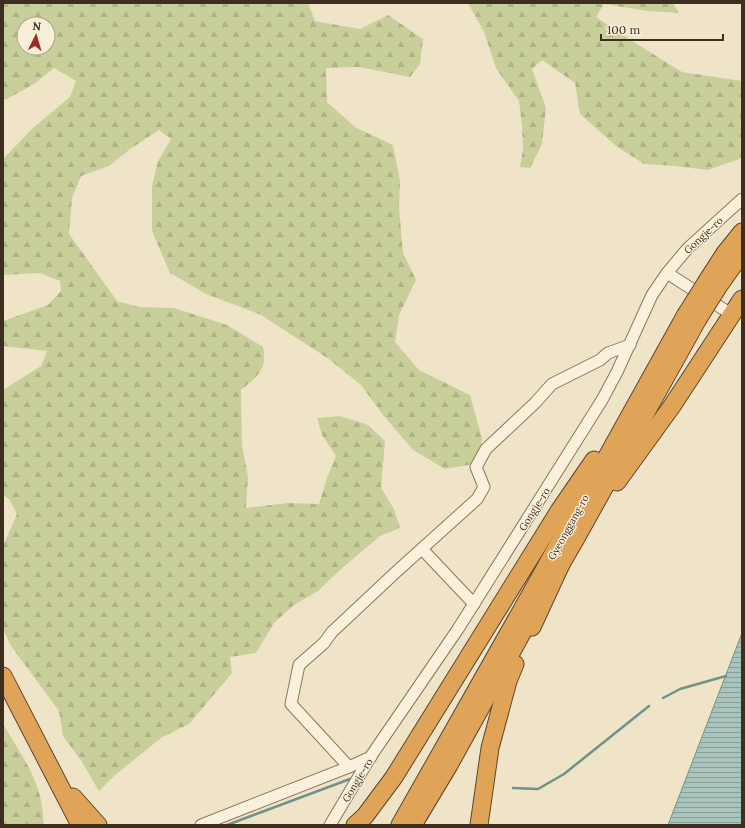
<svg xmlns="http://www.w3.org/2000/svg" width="745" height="828" font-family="Lora,serif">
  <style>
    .forest { fill: url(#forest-firs); fill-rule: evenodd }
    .water { fill: url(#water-rules); stroke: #6f938a }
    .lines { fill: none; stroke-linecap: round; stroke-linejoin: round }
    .stream { stroke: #6f938a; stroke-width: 2.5 }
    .minor-casing { stroke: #8d765c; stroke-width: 13 }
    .highway-casing { stroke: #5b4430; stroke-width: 19 }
    .minor { stroke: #faf1dc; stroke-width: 11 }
    .highway { stroke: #e0a458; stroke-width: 17 }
    .highway-bridge-casing { stroke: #5b4430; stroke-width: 19; stroke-linecap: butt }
    .highway-bridge { stroke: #e0a458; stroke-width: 17 }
    .labels { text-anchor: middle; stroke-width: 3; stroke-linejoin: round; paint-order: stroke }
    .street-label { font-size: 10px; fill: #3d2e20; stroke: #f7eed8 }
  </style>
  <defs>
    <pattern id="forest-firs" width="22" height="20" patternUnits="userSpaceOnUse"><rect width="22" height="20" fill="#c9cf9b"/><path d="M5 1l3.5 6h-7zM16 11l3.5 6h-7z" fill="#aeb285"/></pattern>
    <pattern id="water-rules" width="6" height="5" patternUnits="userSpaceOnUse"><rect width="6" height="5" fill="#a9c4bc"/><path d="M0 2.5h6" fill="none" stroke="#8ba098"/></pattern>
  </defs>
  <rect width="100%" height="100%" fill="#f0e4c8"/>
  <!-- forest -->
  <g class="forest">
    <path d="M 3,3 L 308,3 L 315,21 L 360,29 L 388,15 L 423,39 L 420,64 L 410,77 L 359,67 L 326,68 L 327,102 L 355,127 L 393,145 L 400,181 L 399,208 L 403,253 L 416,280 L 399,315 L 395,342 L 419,370 L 470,395 L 482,439 L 480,463 L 445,469 L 413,450 L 383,415 L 361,385 L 329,359 L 261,315 L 206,294 L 170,273 L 152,231 L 152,186 L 158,161 L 171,139 L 159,130 L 130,149 L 109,166 L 81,176 L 72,198 L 69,234 L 117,301 L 139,307 L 174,308 L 227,325 L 263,347 C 268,370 257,376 241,390 L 242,445 L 248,477 L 246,508 L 288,503 L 319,504 L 327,478 L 336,456 L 322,435 L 317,418 L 340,416 L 368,425 L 385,441 L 381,488 L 394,509 L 400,528 L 380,536 L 340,570 L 318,591 L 294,605 L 274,623 L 256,653 L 230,657 L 232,673 L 189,724 L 161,738 L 114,776 L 99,791 L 82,762 L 63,736 L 59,711 L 11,646 L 3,629 L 3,546 L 17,514 L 9,499 L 3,495 L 3,390 L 41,366 L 47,351 L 3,346 L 3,321 L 48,305 L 61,291 L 60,281 L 40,273 L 3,275 L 3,159 L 34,127 L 70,97 L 76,81 L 54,68 L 34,84 L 7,99 L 3,100 ZM 24,24 L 48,24 L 48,48 L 24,48 Z"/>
    <path d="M 468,3 L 673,3 L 679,13 L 648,11 L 604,4 L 596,17 L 632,41 L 682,72 L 742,81 L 742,158 L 708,170 L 675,166 L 644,164 L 616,146 L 580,114 L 575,83 L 542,60 L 532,69 L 546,108 L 542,144 L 530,168 L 520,167 L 523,150 L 522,125 L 519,101 L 496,68 L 484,32 Z"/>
    <path d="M 3,724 C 18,749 38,777 42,806 C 43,812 43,819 44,825 L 3,825 Z"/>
  </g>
  <!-- water -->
  <path class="water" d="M 742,633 L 742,825 L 668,825 Z"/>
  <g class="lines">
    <!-- stream -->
    <g class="stream">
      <path d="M 663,698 L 680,689 L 726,676"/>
      <path d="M 513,788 L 538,789 L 564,774 L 649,706"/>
      <path d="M 227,825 L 350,779"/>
    </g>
    <!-- minor casing -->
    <g class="minor-casing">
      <g id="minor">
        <path d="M 667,273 L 731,314"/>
        <path d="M 422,549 L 474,604"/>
        <path d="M 349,767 L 291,704 L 299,665 L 324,643 L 332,632 L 396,572 L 477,499 L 484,487 L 476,467 L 486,449 L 535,403 L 552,384 L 600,360 L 608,353 L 630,345"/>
        <path d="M 201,825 L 349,767 L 371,757"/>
        <path d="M 330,825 L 371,756 L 458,629 L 602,400 L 617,372 L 652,295 L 667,273 L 688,248 L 742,199"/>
      </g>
    </g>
    <!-- highway casing -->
    <g class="highway-casing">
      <g id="highway">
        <path d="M 707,281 L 725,253 L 742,232"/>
        <path d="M 718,287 L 742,253"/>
        <path d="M 617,482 L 672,406 L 742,299"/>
        <path d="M 557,571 L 575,540 L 698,319"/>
        <path d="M 532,627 L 562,562"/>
        <path d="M 3,676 L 80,825"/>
        <path d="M 73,797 L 98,825"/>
        <path d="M 416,820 L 449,765 L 532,615"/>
        <path d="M 355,825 L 365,816 L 394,777 L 559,511 L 594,460"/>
        <path d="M 400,825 L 533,590 L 685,316"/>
        <path d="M 479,825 L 490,748 L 508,681 L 515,664"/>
      </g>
    </g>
    <!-- minor -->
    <use href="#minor" class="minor"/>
    <!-- highway -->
    <use href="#highway" class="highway"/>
    <!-- highway-bridge casing -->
    <g class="highway-bridge-casing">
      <g id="highway-bridge">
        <path d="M 685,316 L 707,281"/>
        <path d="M 698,319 L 718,287"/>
      </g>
    </g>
    <!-- highway-bridge -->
    <use href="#highway-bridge" class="highway-bridge"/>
  </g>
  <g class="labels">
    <!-- street labels -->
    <g class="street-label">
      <text transform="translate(703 235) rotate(-43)" y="4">Gongje-ro</text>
      <text transform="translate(534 509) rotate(-58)" y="4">Gongje-ro</text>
      <text transform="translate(568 527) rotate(-61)" y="4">Gyeonggang-ro</text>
      <text transform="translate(357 780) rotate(-59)" y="4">Gongje-ro</text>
    </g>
  </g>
  <!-- border -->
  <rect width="745" height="828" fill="none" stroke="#3d2e20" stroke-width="8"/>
  <!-- north arrow -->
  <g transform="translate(36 36) rotate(5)"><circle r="19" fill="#f7eed8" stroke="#ada18e"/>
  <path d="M0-3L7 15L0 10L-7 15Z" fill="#9e2a2b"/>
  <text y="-6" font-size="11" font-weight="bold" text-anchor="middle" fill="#3d2e20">N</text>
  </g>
  <!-- scale -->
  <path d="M601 34v6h122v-6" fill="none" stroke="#3d2e20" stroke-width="2"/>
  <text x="607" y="34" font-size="12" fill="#3d2e20" stroke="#f7eed8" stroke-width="3" paint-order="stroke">100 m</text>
</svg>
